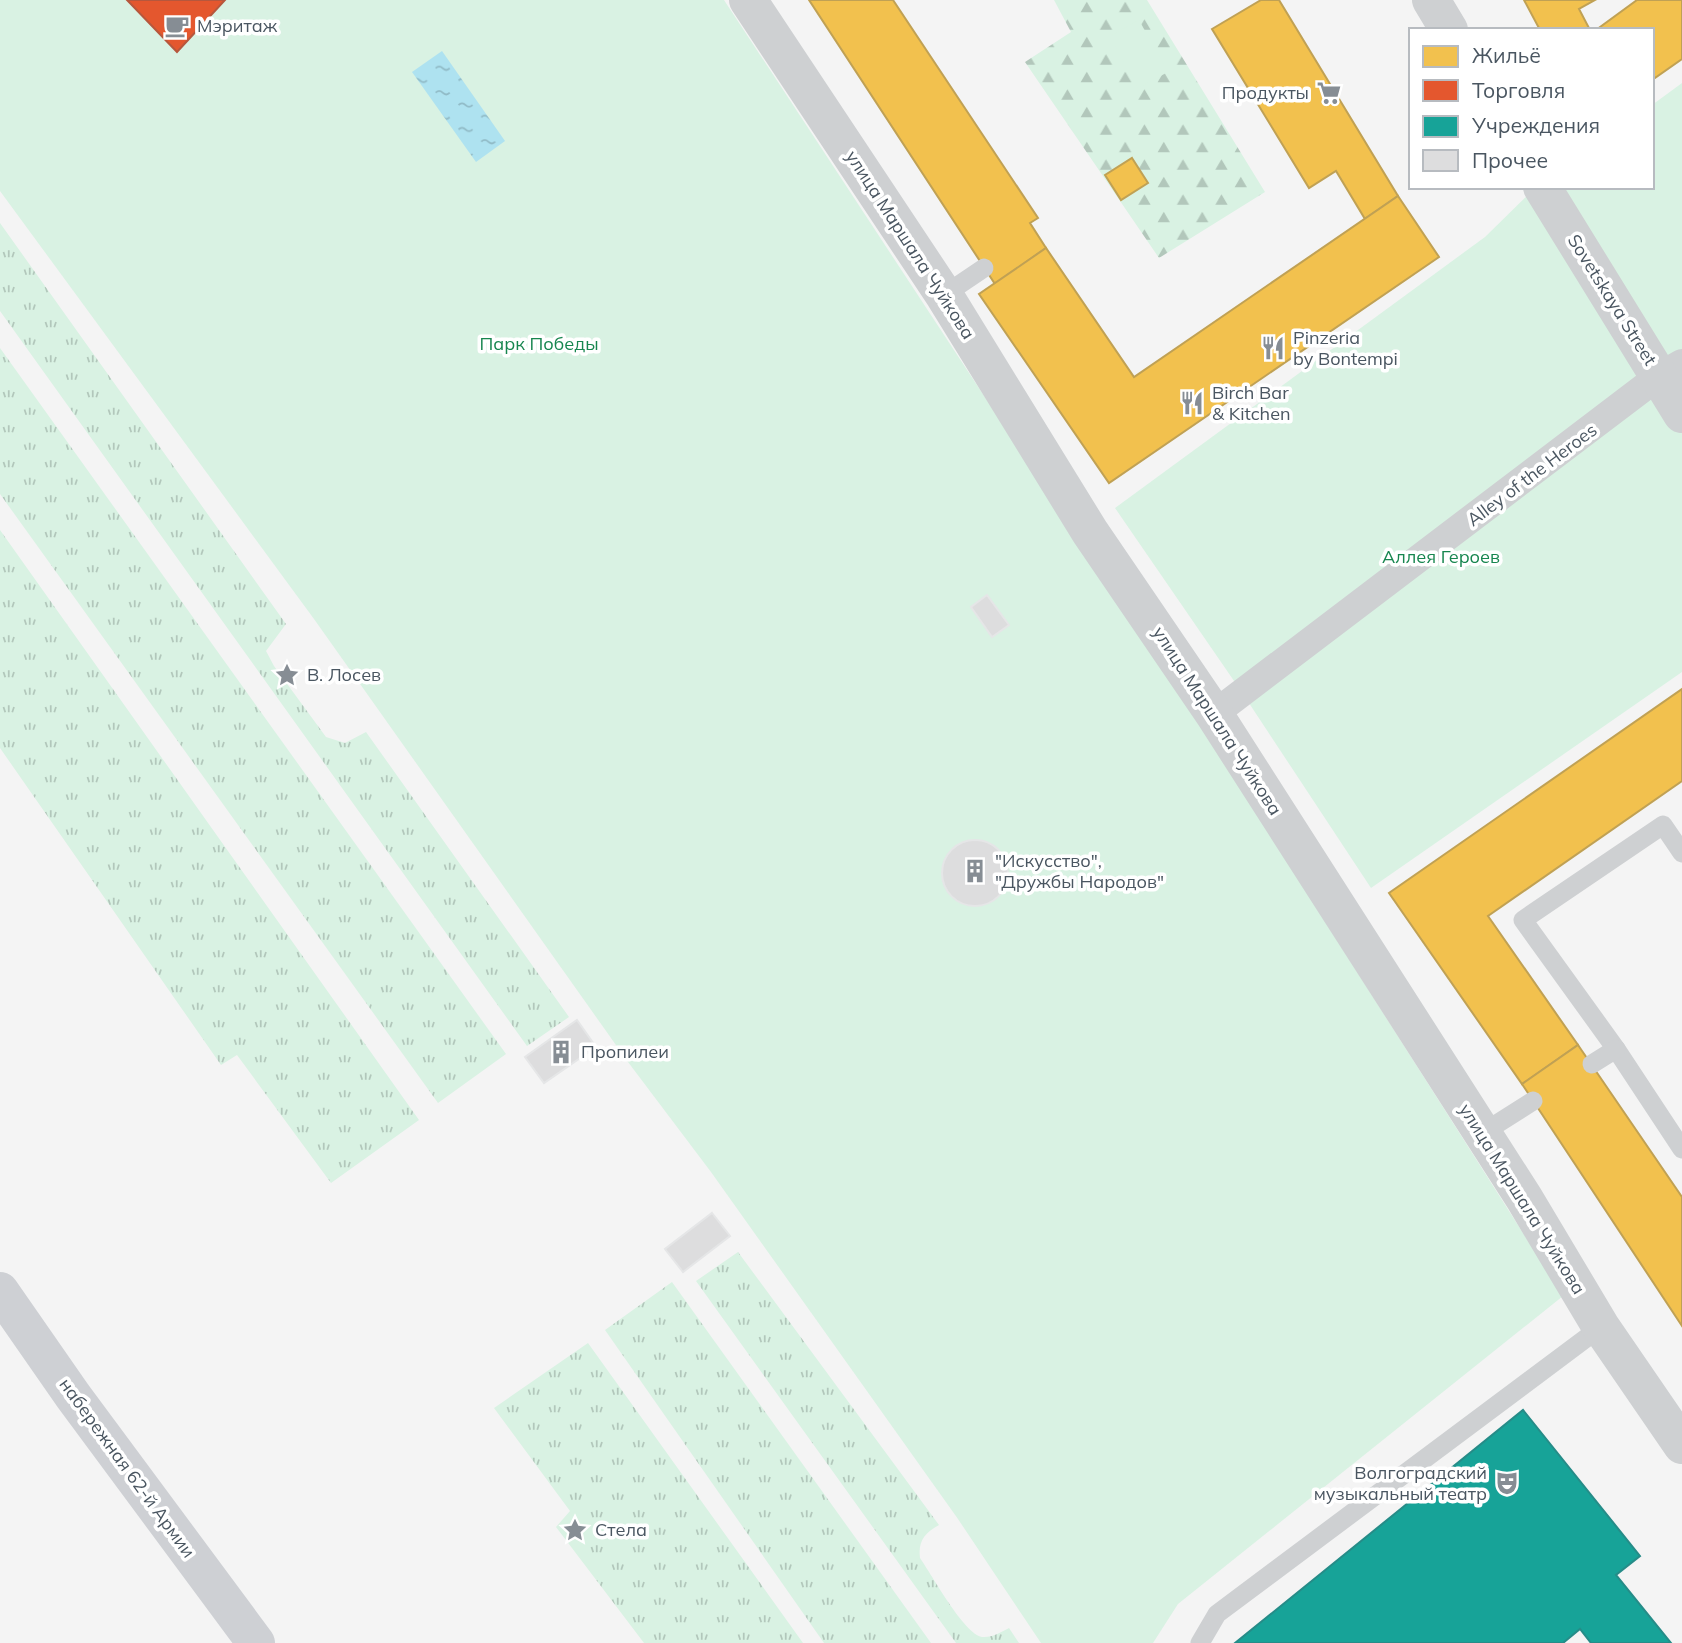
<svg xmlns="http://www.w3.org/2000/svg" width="1682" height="1643" font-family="Mulish,sans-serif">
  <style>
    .grass { fill: url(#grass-tufts) }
    .forest { fill: url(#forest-firs) }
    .park { fill: #d9f2e3 }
    .water { fill: url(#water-ripples) }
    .homes { fill: #f2c14e; stroke: #c0a154; stroke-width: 2 }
    .shops { fill: #e4572e; stroke: #b6573d; stroke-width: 2 }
    .public { fill: #17a398; stroke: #268c88; stroke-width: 2 }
    .building { fill: #ddddde; stroke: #e5e6e7; stroke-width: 2 }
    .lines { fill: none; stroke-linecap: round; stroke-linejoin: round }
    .service { stroke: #ced0d2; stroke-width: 19 }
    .pedestrian { stroke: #ced0d2; stroke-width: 28 }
    .minor { stroke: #ced0d2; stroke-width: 38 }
    .tertiary { stroke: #ced0d2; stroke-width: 38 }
    .secondary { stroke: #ced0d4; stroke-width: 38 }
    .labels { text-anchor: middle; stroke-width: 7; stroke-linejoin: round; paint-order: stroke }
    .poi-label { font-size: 18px; fill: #4a5661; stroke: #fff; text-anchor: start }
    .street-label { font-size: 18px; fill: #4a5661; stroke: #fff }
    .park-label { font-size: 18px; fill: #17864f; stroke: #fff }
  </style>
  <defs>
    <pattern id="grass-tufts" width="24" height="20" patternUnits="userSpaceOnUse" patternTransform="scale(1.75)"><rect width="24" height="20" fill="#d9f2e3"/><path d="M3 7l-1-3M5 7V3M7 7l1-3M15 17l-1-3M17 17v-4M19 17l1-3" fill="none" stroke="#b2c7bb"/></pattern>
    <pattern id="forest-firs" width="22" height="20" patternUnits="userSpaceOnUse" patternTransform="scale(1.75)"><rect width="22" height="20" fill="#d9f2e3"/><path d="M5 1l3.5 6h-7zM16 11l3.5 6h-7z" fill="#b2c7bb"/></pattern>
    <pattern id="water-ripples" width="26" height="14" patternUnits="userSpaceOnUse" patternTransform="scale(1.75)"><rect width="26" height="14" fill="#aee2f0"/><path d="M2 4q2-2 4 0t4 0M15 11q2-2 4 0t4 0" fill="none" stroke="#90bac6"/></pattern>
  </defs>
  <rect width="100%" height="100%" fill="#f4f4f4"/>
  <!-- grass -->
  <g class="grass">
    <path d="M 0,223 L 286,624 L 266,651 L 274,666 L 326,737 L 345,743 L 366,732 L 569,1017 L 527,1046 L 0,311 Z"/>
    <path d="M 0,348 L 506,1054 L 438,1103 L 0,494 Z"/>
    <path d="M 0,530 L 419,1120 L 331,1183 L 237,1055 L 221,1065 L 0,748 Z"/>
    <path d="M 738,1252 L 939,1525 C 924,1533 918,1542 920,1558 C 932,1575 964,1634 982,1637 C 992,1638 1001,1632 1009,1628 L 1019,1643 L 956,1643 L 696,1281 Z"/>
    <path d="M 672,1282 L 931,1643 L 824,1643 L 605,1330 Z"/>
    <path d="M 588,1343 L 803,1643 L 644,1643 L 556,1527 L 570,1511 L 494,1408 Z"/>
  </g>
  <!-- forest -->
  <path class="forest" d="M 1054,0 L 1147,0 L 1265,192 L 1159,258 L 1025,62 L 1071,32 Z"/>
  <!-- park -->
  <g class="park">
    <path d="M 0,0 L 724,0 L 1197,720 L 1563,1296 L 1178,1604 L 1153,1643 L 1041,1643 L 958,1519 L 711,1172 L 628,1062 L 314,619 L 0,191 Z"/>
    <path d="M 1139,20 L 1168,72 L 1138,88 L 1110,36 Z"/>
    <path d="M 1682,83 L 1682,672 L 1371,888 L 1243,694 L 1115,508 L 1485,237 L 1536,187 L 1652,187 L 1652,105 Z"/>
  </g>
  <!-- water -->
  <path class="water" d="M 442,51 L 505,141 L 476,162 L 412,72 Z"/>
  <!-- homes -->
  <g class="homes">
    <path d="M 809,0 L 893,0 L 1038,218 L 1030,223 L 1046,248 L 995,284 Z"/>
    <path d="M 1261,0 L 1279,0 L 1398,196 L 1365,219 L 1336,171 L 1309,188 L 1212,29 Z"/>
    <path d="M 1524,0 L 1595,0 L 1579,9 L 1590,30 L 1540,30 Z"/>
    <path d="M 1637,0 L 1682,0 L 1682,59 L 1652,80 L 1652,30 L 1596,30 Z"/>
    <path d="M 1132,158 L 1148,183 L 1121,200 L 1105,175 Z"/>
    <path d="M 1398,196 L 1439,257 L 1109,483 L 979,294 L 1046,248 L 1134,377 Z"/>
    <path d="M 1682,689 L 1682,781 L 1488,916 L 1578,1045 L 1522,1084 L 1389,893 Z"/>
    <path d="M 1578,1045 L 1682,1197 L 1682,1326 L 1522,1084 Z"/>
  </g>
  <!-- shops -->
  <path class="shops" d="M 127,0 L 225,0 L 177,52 Z"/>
  <!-- public -->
  <path class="public" d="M 1523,1410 L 1640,1556 L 1616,1575 L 1671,1643 L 1591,1643 L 1580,1629 L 1563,1643 L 1235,1643 Z"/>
  <!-- building -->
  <g class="building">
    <path d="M 987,595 L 1009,625 L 992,637 L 971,607 Z"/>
    <circle cx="975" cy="873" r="33"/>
    <path d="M 577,1020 L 596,1047 L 544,1083 L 525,1057 Z"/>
    <path d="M 712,1213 L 730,1236 L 683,1272 L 665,1249 Z"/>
  </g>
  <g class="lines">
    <!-- service -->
    <g class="service">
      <path d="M 944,295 L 984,268"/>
      <path d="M 1682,853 L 1663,825 L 1523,920 L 1616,1049 L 1682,1149"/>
      <path d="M 1592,1064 L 1616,1049"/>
      <path d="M 1481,1134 L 1533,1101"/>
      <path d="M 1200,1643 L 1217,1614 L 1601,1327"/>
    </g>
    <!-- pedestrian -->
    <path class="pedestrian" d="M 1214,714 L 1659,376 L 1682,363"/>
    <!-- minor -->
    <path class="minor" d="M 748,0 L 944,295 L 1090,532 L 1214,714 L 1524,1198 L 1601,1327 L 1682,1445"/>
    <!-- tertiary -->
    <g class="tertiary">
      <path d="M 1431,0 L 1449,30"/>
      <path d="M 1542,187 L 1682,414"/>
    </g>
    <!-- secondary -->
    <path class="secondary" d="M 0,1291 L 73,1396 L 256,1643"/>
  </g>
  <!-- icons -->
  <defs>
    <g id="cafe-bare" transform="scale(1.89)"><path d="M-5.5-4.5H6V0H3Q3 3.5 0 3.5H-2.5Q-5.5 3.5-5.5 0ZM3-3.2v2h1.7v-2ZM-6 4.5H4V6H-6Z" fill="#868d94" stroke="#fff" stroke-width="2.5" paint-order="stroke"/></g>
    <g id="supermarket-bare" transform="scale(1.89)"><path d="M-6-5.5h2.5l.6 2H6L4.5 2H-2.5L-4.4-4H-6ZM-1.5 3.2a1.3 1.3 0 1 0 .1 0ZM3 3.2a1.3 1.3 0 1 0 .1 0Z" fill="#868d94" stroke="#fff" stroke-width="2.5" paint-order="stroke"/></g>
    <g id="restaurant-bare" transform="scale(1.89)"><path d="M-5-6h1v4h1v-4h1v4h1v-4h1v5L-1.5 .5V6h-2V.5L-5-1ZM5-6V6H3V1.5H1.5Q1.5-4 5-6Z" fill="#868d94" stroke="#fff" stroke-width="2.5" paint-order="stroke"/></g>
    <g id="sight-bare" transform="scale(1.89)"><path d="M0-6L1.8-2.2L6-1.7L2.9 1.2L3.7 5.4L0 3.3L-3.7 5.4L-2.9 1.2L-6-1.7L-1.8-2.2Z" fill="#868d94" stroke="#fff" stroke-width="2.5" paint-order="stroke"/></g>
    <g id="building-bare" transform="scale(1.89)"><path d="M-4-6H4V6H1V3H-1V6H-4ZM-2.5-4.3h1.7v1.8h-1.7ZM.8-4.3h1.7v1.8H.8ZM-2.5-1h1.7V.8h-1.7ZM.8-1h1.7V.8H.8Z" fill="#868d94" stroke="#fff" stroke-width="2.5" paint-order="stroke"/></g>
    <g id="theatre-bare" transform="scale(1.89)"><path d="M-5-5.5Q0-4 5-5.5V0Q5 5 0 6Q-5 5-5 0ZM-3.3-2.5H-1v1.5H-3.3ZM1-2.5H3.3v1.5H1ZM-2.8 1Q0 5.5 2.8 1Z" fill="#868d94" stroke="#fff" stroke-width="2.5" paint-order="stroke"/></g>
  </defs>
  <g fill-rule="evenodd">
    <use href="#cafe-bare" x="177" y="26"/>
    <use href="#supermarket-bare" x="1329" y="93"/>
    <use href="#restaurant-bare" x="1273" y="348"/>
    <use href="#restaurant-bare" x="1192" y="403"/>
    <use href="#sight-bare" x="287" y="675"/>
    <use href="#building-bare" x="975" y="871"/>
    <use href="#building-bare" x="561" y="1052"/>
    <use href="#theatre-bare" x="1507" y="1483"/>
    <use href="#sight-bare" x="575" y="1530"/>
  </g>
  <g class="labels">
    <!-- poi labels -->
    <g class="poi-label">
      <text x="197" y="32">Мэритаж</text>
      <text x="1309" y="99" text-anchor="end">Продукты</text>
      <text x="1293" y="344">Pinzeria<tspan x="1293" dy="21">by Bontempi</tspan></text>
      <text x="1212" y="399">Birch Bar<tspan x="1212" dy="21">&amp; Kitchen</tspan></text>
      <text x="307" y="681">В. Лосев</text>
      <text x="995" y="867">"Искусство",<tspan x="995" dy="21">"Дружбы Народов"</tspan></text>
      <text x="581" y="1058">Пропилеи</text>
      <text x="1487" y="1479" text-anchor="end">Волгоградский<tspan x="1487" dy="21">музыкальный театр</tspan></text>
      <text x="595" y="1536">Стела</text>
    </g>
    <!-- street labels -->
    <g class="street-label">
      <text transform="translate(910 245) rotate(57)" y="6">улица Маршала Чуйкова</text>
      <text transform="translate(1612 300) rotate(58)" y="6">Sovetskaya Street</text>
      <text transform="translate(1532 475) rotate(-37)" y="6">Alley of the Heroes</text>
      <text transform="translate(1217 721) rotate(57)" y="6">улица Маршала Чуйкова</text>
      <text transform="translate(1522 1199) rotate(58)" y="6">улица Маршала Чуйкова</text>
      <text transform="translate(127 1468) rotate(54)" y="6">набережная 62-й Армии</text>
    </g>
    <!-- park labels -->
    <g class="park-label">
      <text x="539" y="350">Парк Победы</text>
      <text x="1441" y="563">Аллея Героев</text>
    </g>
  </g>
  <!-- legend -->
  <rect x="1409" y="28" width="245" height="161" fill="#ffffff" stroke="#b7bbc0" stroke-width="2"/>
  <rect x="1423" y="46" width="35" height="21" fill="#f2c14e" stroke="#b7bbc0" stroke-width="2"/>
  <text x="1472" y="63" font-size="21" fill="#4a5661">Жильё</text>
  <rect x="1423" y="80" width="35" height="21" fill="#e4572e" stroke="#b7bbc0" stroke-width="2"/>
  <text x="1472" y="98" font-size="21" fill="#4a5661">Торговля</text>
  <rect x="1423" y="116" width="35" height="21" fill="#17a398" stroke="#b7bbc0" stroke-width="2"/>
  <text x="1472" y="133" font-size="21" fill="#4a5661">Учреждения</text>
  <rect x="1423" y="150" width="35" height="21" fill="#ddddde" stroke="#b7bbc0" stroke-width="2"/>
  <text x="1472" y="168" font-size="21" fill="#4a5661">Прочее</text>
</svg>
